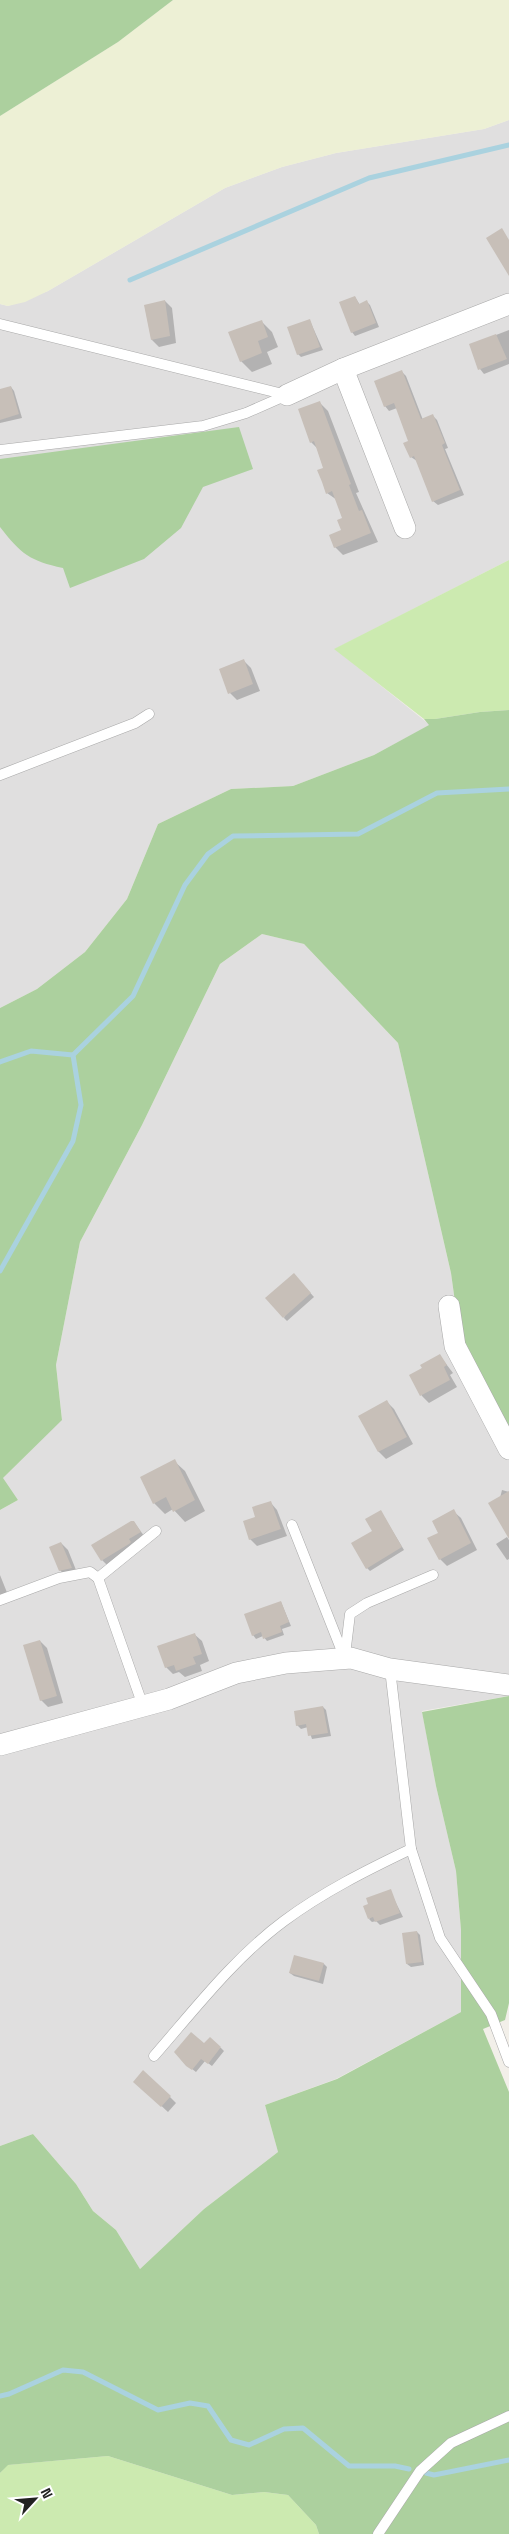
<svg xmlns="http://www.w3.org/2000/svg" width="509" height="2534" font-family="'Space Grotesk',sans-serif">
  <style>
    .residential { fill: #e0dfdf }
    .farmland { fill: #edf0d5 }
    .grass { fill: #cceab0 }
    .forest { fill: #acd09e }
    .shadow { fill: #0003 }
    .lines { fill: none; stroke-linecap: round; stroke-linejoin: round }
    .stream { stroke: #aad2df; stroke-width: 5 }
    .building { fill: #c7bfb8 }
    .service-casing { stroke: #a9a9a9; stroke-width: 11 }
    .minor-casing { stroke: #a9a9a9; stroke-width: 22 }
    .service { stroke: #fff; stroke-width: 10 }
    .minor { stroke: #fff; stroke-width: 21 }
  </style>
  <rect width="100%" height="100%" fill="#f2efe9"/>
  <!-- residential -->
  <g class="residential">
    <path d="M 509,120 L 509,560 L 335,649 L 430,725 L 374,755 L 293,786 L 231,789 L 158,824 L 127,899 L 85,952 L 37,989 L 0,1008 L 0,304 L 8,306 L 48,291 L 225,188 L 282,167 L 336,153 L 484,129 Z"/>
    <path d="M 262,934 L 304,944 L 398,1043 L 451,1273 L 461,1345 L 509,1435 L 509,1696 L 422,1711 L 436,1786 L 456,1871 L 461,1930 L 461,2012 L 336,2079 L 265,2105 L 278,2152 L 204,2209 L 140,2269 L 116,2230 L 93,2211 L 76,2184 L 33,2134 L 0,2146 L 0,1510 L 18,1500 L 2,1479 L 62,1419 L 56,1365 L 80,1242 L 142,1125 L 220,964 Z"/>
  </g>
  <!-- farmland -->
  <path class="farmland" d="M 173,0 L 509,0 L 509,120 L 484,129 L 336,153 L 282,167 L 225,188 L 48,291 L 25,302 L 8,306 L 0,304 L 0,116 L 118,42 Z"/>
  <!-- grass -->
  <g class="grass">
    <path d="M 509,560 L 509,710 L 480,712 L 435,719 L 424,719 L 334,649 Z"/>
    <path d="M 108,2456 L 232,2495 L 264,2492 L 288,2495 L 316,2525 L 319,2534 L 0,2534 L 0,2473 L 7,2465 Z"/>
  </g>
  <!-- forest -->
  <g class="forest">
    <path d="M 0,0 L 173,0 L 118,42 L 0,116 Z"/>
    <path d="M 239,427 L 253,469 L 203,487 L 181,528 L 144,559 L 70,588 L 63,568 C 30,561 21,554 0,527 L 0,459 Z"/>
    <path d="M 509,710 L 509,1435 L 461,1345 L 451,1273 L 398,1043 L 304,944 L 262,934 L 220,964 L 142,1125 L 80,1242 L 56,1365 L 62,1420 L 3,1478 L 18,1500 L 0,1510 L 0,1008 L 37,989 L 85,952 L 127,899 L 158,824 L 231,789 L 293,786 L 374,755 L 429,725 L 424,719 L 435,719 L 480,712 Z"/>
    <path d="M 509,1696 L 509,2003 L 505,2020 L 483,2029 L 509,2092 L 509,2534 L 319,2534 L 316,2525 L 288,2495 L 264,2492 L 232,2495 L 108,2456 L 8,2465 L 0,2473 L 0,2146 L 33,2134 L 76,2184 L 93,2211 L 116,2230 L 140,2269 L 204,2209 L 278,2152 L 265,2105 L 337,2079 L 461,2012 L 461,1930 L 456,1871 L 436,1786 L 422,1712 Z"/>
  </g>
  <!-- shadow -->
  <g class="shadow">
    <path d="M 355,297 L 360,305 L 367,302 L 370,305 L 379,327 L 355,336 L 352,332 Z"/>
    <path d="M 165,301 L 172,308 L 176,343 L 159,347 L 152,340 L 145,306 Z"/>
    <path d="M 261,321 L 272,332 L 278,347 L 267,352 L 272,364 L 252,372 L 241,361 Z"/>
    <path d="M 310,321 L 323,350 L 301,357 L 298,354 Z"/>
    <path d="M 509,330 L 509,364 L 484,374 L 480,369 L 470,345 Z"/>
    <path d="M 402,372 L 406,376 L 423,420 L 433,416 L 437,420 L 448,448 L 445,449 L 464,495 L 438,505 L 433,501 L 417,461 L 411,457 L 410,441 L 397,408 L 389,411 L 385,406 Z"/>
    <path d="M 11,387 L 14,391 L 22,418 L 0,423 L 0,390 Z"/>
    <path d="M 319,402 L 328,411 L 359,492 L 356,493 L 378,542 L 343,555 L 335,547 L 343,531 L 343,519 L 337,500 L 327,493 L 325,469 L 318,449 L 311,442 Z"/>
    <path d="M 244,661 L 251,668 L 260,691 L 237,700 L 230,693 Z"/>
    <path d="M 297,1278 L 314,1297 L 287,1321 L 284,1318 Z"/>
    <path d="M 440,1356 L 453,1373 L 450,1375 L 457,1387 L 429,1403 L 422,1396 L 411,1376 Z"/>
    <path d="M 387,1402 L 394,1409 L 413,1444 L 386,1459 L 379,1452 L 360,1417 Z"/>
    <path d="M 174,1461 L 185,1471 L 205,1511 L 185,1522 L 173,1509 L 165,1514 L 154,1503 Z"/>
    <path d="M 502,1490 L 509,1492 L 509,1534 L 500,1498 Z"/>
    <path d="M 270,1502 L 277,1510 L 287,1536 L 257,1546 L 250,1539 L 257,1518 Z"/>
    <path d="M 453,1511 L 461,1518 L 477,1550 L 447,1566 L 440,1559 L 439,1533 Z"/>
    <path d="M 381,1512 L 404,1550 L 370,1571 L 367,1568 L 374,1531 Z"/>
    <path d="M 134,1522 L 147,1540 L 109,1567 L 102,1560 Z"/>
    <path d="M 507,1537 L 509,1540 L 509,1559 L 507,1560 L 496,1544 Z"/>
    <path d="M 61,1543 L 68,1550 L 78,1575 L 67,1578 L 60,1570 Z"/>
    <path d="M 0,1575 L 8,1595 L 0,1598 Z"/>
    <path d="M 281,1602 L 291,1626 L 282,1629 L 284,1635 L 267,1641 L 263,1636 L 256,1639 L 253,1635 Z"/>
    <path d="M 194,1634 L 202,1641 L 209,1661 L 200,1665 L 202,1671 L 185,1677 L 179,1672 L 173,1674 L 166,1667 Z"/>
    <path d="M 40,1641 L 47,1648 L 63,1703 L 48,1707 L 41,1700 Z"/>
    <path d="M 323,1707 L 326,1710 L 331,1736 L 312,1739 L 308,1727 L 301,1729 L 297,1725 Z"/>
    <path d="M 390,1891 L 403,1917 L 380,1925 L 376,1921 L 372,1922 L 369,1919 Z"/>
    <path d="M 417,1932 L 420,1935 L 424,1965 L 411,1967 L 407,1964 Z"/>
    <path d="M 324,1964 L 327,1967 L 323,1984 L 294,1976 L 290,1973 Z"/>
    <path d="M 204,2045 L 221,2048 L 224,2051 L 212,2066 L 205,2061 L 196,2072 L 187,2065 Z"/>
    <path d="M 141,2087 L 170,2097 L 176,2103 L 168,2112 Z"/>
  </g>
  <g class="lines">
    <!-- stream -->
    <g class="stream">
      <path d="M 130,280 L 369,178 L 509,145"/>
      <path d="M 0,1062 L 31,1051 L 73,1055"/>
      <path d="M 0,1271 L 73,1141 L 81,1105 L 73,1055 L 133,996 L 185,885 L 208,854 L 233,836 L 358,834 L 437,793 L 509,789"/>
      <path d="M 0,2396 L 9,2394 L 63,2370 L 83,2372 L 158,2410 L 190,2403 L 208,2406 L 231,2440 L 249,2445 L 284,2429 L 303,2428 L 349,2466 L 395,2466 L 409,2469"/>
      <path d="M 426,2473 L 434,2475 L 509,2460"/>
    </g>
  </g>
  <!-- building -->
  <g class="building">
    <path d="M 502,228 L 509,240 L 509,276 L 486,238 Z"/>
    <path d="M 355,296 L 359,304 L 367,300 L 376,323 L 351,333 L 339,302 Z"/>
    <path d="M 165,300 L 170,336 L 151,340 L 144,305 Z"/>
    <path d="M 310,319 L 320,347 L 297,355 L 287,327 Z"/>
    <path d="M 262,320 L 268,337 L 258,341 L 262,353 L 240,362 L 228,332 Z"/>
    <path d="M 496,334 L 507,359 L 478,370 L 469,344 Z"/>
    <path d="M 402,370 L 421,419 L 433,414 L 445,443 L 442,445 L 460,490 L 432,502 L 414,456 L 410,458 L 403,443 L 408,441 L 394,403 L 384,407 L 374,381 Z"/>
    <path d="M 11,386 L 19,414 L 0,420 L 0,389 Z"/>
    <path d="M 320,401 L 351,484 L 349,485 L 359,511 L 362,510 L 371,533 L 334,548 L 329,535 L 341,530 L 337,520 L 342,518 L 332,491 L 326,494 L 322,482 L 317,470 L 323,468 L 314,441 L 310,443 L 298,409 Z"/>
    <path d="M 244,659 L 253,684 L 228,694 L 219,669 Z"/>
    <path d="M 294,1273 L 311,1293 L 283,1318 L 265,1298 Z"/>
    <path d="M 440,1354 L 447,1365 L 444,1367 L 450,1380 L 420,1396 L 409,1375 L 422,1368 L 420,1365 Z"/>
    <path d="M 387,1400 L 407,1437 L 378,1452 L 358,1416 Z"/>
    <path d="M 175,1459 L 195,1500 L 173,1512 L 166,1497 L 153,1504 L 140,1477 Z"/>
    <path d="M 509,1491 L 509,1539 L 488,1503 Z"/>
    <path d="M 271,1501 L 281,1529 L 249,1540 L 243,1521 L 255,1517 L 252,1507 Z"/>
    <path d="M 454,1509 L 471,1543 L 439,1560 L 427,1538 L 438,1533 L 432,1521 Z"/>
    <path d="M 381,1510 L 402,1547 L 366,1569 L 351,1543 L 372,1531 L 365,1519 Z"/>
    <path d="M 131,1521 L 134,1521 L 141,1532 L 129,1539 L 131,1542 L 129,1544 L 101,1561 L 91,1545 Z"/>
    <path d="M 61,1542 L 72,1568 L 59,1571 L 49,1547 Z"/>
    <path d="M 281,1601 L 289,1622 L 280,1626 L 282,1632 L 263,1639 L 261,1632 L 252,1636 L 244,1614 Z"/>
    <path d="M 195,1633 L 202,1654 L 193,1657 L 196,1664 L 176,1671 L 174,1665 L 165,1668 L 157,1646 Z"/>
    <path d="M 40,1640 L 57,1696 L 40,1701 L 23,1645 Z"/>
    <path d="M 323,1706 L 328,1733 L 308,1736 L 306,1724 L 296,1726 L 294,1711 Z"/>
    <path d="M 391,1889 L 400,1913 L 375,1922 L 373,1917 L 368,1919 L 363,1906 L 368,1904 L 366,1898 Z"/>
    <path d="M 417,1931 L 422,1962 L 406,1964 L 402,1933 Z"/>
    <path d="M 294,1955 L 324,1963 L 319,1981 L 289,1973 Z"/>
    <path d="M 191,2032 L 204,2043 L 210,2037 L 221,2047 L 208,2064 L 201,2059 L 192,2070 L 186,2066 L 174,2052 Z"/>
    <path d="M 143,2070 L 171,2096 L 161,2107 L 133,2082 Z"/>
  </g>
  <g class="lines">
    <!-- service casing -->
    <g class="service-casing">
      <g id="service">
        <path d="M 0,324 L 287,395"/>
        <path d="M 0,450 L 203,426 L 246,413 L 287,395"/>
        <path d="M 0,775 L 135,723 L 149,714"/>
        <path d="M 292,1525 L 345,1659"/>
        <path d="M 98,1578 L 156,1531"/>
        <path d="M 0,1600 L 59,1578 L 90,1572 L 98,1578 L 143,1706"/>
        <path d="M 345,1655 L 350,1614 L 367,1603 L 433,1575"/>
        <path d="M 390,1669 L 411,1849 L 440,1938 L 491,2014 L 509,2062"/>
        <path d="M 154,2056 C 195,2009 234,1958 284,1921 C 323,1892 367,1870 411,1849"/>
        <path d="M 378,2534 L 420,2471 L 451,2443 L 509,2416"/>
      </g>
    </g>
    <!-- minor casing -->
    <g class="minor-casing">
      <g id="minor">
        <path d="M 343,369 L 405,528"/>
        <path d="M 287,395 L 343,369 L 509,304"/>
        <path d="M 449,1306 L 455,1346 L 509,1449"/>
        <path d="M 0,1745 L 169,1699 L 236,1673 L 286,1663 L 351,1658 L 390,1669 L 509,1685"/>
      </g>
    </g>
    <!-- service -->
    <use href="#service" class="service"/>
    <!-- minor -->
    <use href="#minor" class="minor"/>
  </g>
  <!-- north arrow -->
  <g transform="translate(35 2499) rotate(64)" stroke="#ffffff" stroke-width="4" paint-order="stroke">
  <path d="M0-4L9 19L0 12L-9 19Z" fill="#222222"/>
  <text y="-8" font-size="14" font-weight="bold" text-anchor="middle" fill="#222222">N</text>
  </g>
</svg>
